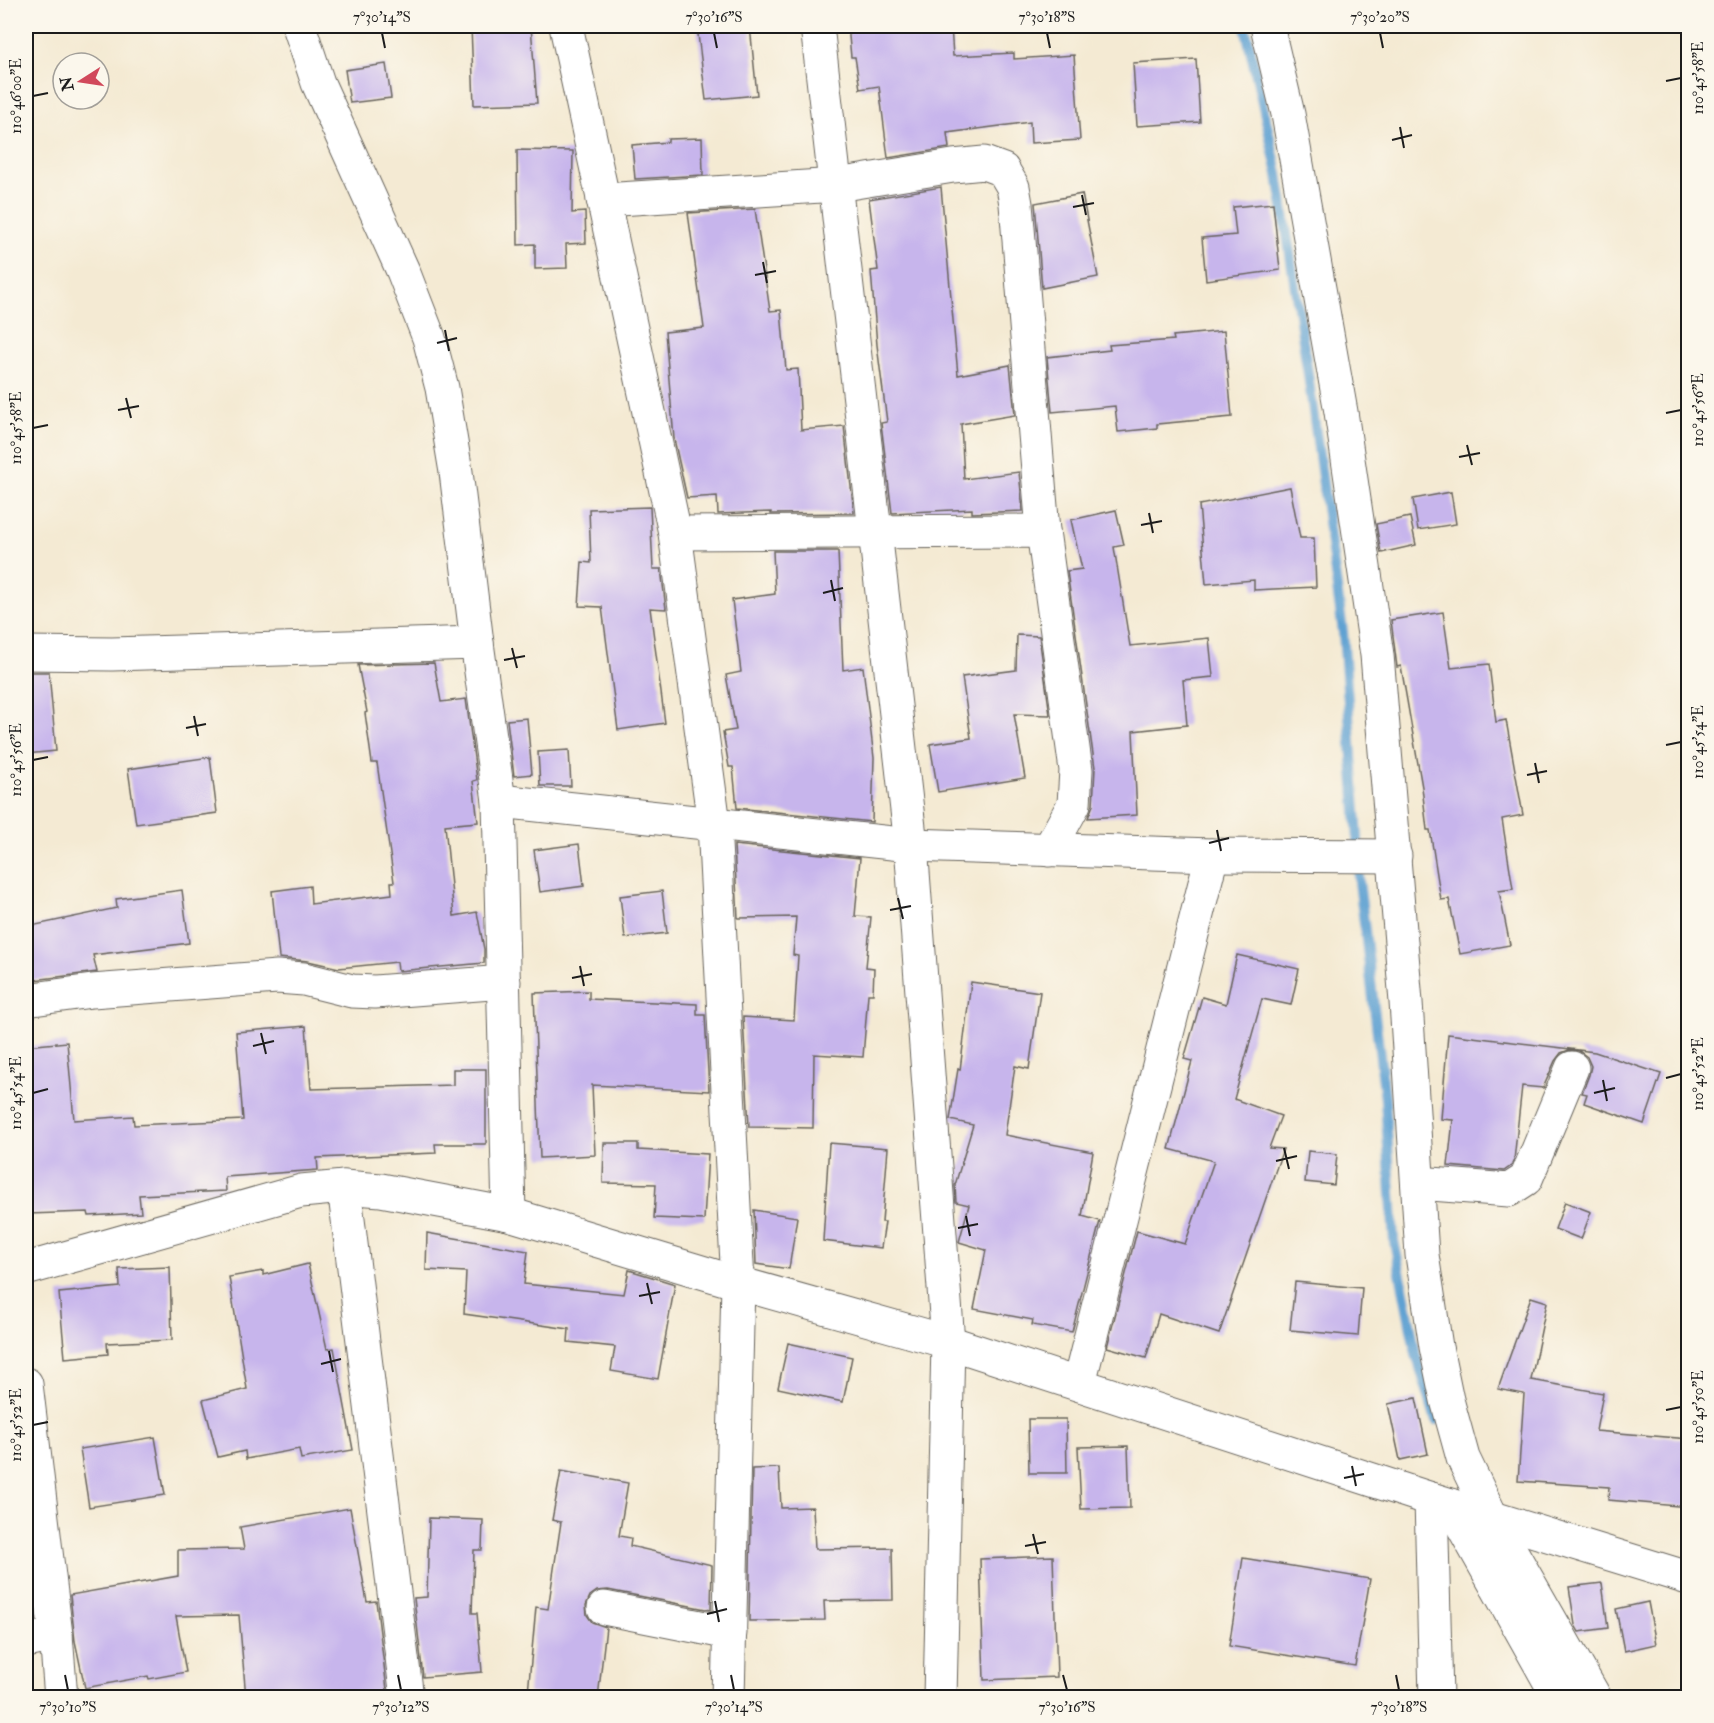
<svg xmlns="http://www.w3.org/2000/svg" width="1714" height="1723" font-family="'IM FELL Double Pica',serif">
  <style>
    .lines { fill: none; stroke-linecap: round; stroke-linejoin: round }
    .stream { stroke: #5ea1d2; stroke-width: 10 }
    .building { fill: #c7b5ec }
    .street-casing { stroke: #68645c; stroke-width: 35 }
    .street { stroke: #fff; stroke-width: 33 }
    .ticks { fill: none; stroke: #1c1c1c; stroke-width: 2 }
    .neatline { fill: none; stroke: #1c1c1c; stroke-width: 2 }
    .ticks-label { font-size: 15px; text-anchor: middle; fill: #1c1c1c }
  </style>
  <rect width="100%" height="100%" fill="#fbf7ec"/>
  <filter id="ink" filterUnits="userSpaceOnUse"><feTurbulence type="fractalNoise" baseFrequency=".0167" numOctaves="2"/><feDisplacementMap in="SourceGraphic" scale="12" xChannelSelector="R" yChannelSelector="G"/><feConvolveMatrix kernelMatrix="1 2 1 2 8 2 1 2 1" color-interpolation-filters="sRGB"/></filter>
  <filter id="wash" filterUnits="userSpaceOnUse"><feTurbulence type="fractalNoise" baseFrequency=".008" numOctaves="4" result="noise"/><feDisplacementMap in="SourceGraphic" scale="24" xChannelSelector="R" yChannelSelector="G"/><feGaussianBlur stdDeviation="1.35" result="paint"/><feColorMatrix in="noise" values="0 0 0 0 0 0 0 0 0 0 0 0 0 0 0 0 0 1.4 0 .05"/><feComposite in="paint" operator="in"/></filter>
  <g filter="url(#wash)">
    <rect width="100%" height="100%" fill="#f4ead3"/>
    <g class="lines">
      <!-- stream -->
      <path class="stream" d="M 1245,26 L 1278,174 L 1308,374 L 1343,632 L 1358,839 L 1359,881 L 1385,1099 L 1394,1241 L 1416,1354 L 1436,1420"/>
    </g>
    <g id="blocks">
      <!-- building -->
      <g class="building">
        <path d="M 471,26 L 531,26 L 537,103 L 474,105 Z"/>
        <path d="M 697,26 L 750,26 L 757,95 L 706,100 Z"/>
        <path d="M 848,26 L 951,26 L 953,56 L 1014,53 L 1014,59 L 1074,55 L 1080,140 L 1031,143 L 1030,122 L 947,133 L 949,148 L 888,158 L 879,86 L 860,89 L 855,57 L 851,57 Z"/>
        <path d="M 1196,59 L 1200,122 L 1137,126 L 1133,63 Z"/>
        <path d="M 386,64 L 391,98 L 350,103 L 345,70 Z"/>
        <path d="M 702,138 L 703,175 L 635,179 L 632,145 L 668,142 L 668,139 Z"/>
        <path d="M 517,150 L 573,151 L 572,213 L 585,212 L 586,243 L 566,244 L 567,268 L 535,269 L 535,244 L 518,245 Z"/>
        <path d="M 941,187 L 958,375 L 1010,365 L 1015,415 L 961,424 L 964,479 L 1019,472 L 1023,511 L 972,513 L 972,509 L 892,513 L 881,423 L 887,422 L 877,345 L 871,271 L 878,270 L 869,199 Z"/>
        <path d="M 1082,194 L 1098,277 L 1042,288 L 1035,203 Z"/>
        <path d="M 1273,203 L 1280,270 L 1206,280 L 1202,238 L 1236,235 L 1233,207 Z"/>
        <path d="M 755,209 L 770,311 L 781,310 L 786,370 L 798,369 L 801,430 L 844,426 L 854,513 L 771,514 L 771,512 L 718,514 L 717,496 L 687,498 L 674,439 L 665,332 L 704,328 L 688,213 Z"/>
        <path d="M 1224,331 L 1232,417 L 1157,424 L 1157,428 L 1118,432 L 1115,406 L 1052,412 L 1047,357 L 1110,350 L 1109,345 L 1174,340 L 1173,336 Z"/>
        <path d="M 1290,487 L 1300,538 L 1314,538 L 1316,587 L 1254,590 L 1254,580 L 1206,584 L 1199,505 Z"/>
        <path d="M 1451,492 L 1456,524 L 1418,530 L 1413,499 Z"/>
        <path d="M 650,507 L 653,569 L 661,569 L 666,609 L 650,608 L 665,723 L 618,730 L 602,607 L 579,606 L 582,562 L 591,563 L 589,509 Z"/>
        <path d="M 1116,510 L 1124,545 L 1114,547 L 1130,646 L 1209,638 L 1213,677 L 1183,680 L 1187,725 L 1133,731 L 1137,815 L 1088,818 L 1093,805 L 1095,768 L 1067,571 L 1082,569 L 1071,520 Z"/>
        <path d="M 1410,517 L 1416,545 L 1381,553 L 1376,524 Z"/>
        <path d="M 773,551 L 838,551 L 843,670 L 863,667 L 874,758 L 872,822 L 737,808 L 733,767 L 729,767 L 723,732 L 736,730 L 726,675 L 741,672 L 732,600 L 775,594 Z"/>
        <path d="M 1443,612 L 1451,668 L 1489,664 L 1496,722 L 1506,720 L 1523,815 L 1502,819 L 1513,889 L 1499,891 L 1510,945 L 1460,954 L 1449,899 L 1441,900 L 1430,830 L 1427,830 L 1422,787 L 1401,666 L 1397,667 L 1391,620 Z"/>
        <path d="M 1017,635 L 1039,636 L 1050,715 L 1014,714 L 1025,778 L 938,792 L 930,744 L 971,738 L 962,677 L 1016,670 Z"/>
        <path d="M 434,663 L 441,702 L 466,699 L 477,780 L 473,781 L 478,822 L 445,825 L 454,916 L 477,912 L 484,949 L 484,963 L 398,971 L 397,962 L 339,968 L 308,961 L 279,958 L 272,891 L 310,886 L 311,904 L 392,894 L 391,882 L 394,882 L 377,763 L 372,763 L 365,713 L 367,712 L 358,665 Z"/>
        <path d="M 26,672 L 49,672 L 56,751 L 26,754 Z"/>
        <path d="M 527,718 L 532,774 L 514,776 L 507,720 Z"/>
        <path d="M 569,750 L 571,786 L 540,786 L 538,752 Z"/>
        <path d="M 210,757 L 217,813 L 136,824 L 128,769 Z"/>
        <path d="M 579,844 L 584,886 L 540,892 L 534,850 Z"/>
        <path d="M 734,845 L 860,858 L 855,916 L 871,917 L 866,967 L 874,968 L 873,994 L 868,994 L 863,1057 L 814,1054 L 813,1128 L 749,1127 L 743,1017 L 794,1020 L 798,956 L 793,955 L 796,917 L 738,918 Z"/>
        <path d="M 182,890 L 189,943 L 93,955 L 97,972 L 26,981 L 26,927 L 117,908 L 116,899 Z"/>
        <path d="M 662,891 L 667,933 L 625,938 L 620,896 Z"/>
        <path d="M 1237,955 L 1299,969 L 1291,1005 L 1262,999 L 1234,1099 L 1281,1116 L 1269,1148 L 1283,1149 L 1219,1334 L 1159,1314 L 1146,1358 L 1107,1347 L 1137,1231 L 1185,1244 L 1214,1161 L 1169,1149 L 1192,1061 L 1184,1059 L 1202,997 L 1226,1004 Z"/>
        <path d="M 971,982 L 1040,992 L 1029,1069 L 1015,1066 L 1005,1135 L 1093,1152 L 1082,1216 L 1100,1221 L 1072,1332 L 1032,1325 L 1033,1320 L 974,1309 L 986,1250 L 959,1242 L 969,1205 L 956,1202 L 955,1185 L 973,1125 L 950,1120 L 958,1069 L 960,1070 Z"/>
        <path d="M 589,991 L 589,999 L 697,1004 L 697,1015 L 705,1015 L 709,1091 L 592,1085 L 595,1155 L 540,1158 L 534,993 Z"/>
        <path d="M 306,1026 L 311,1089 L 453,1085 L 453,1069 L 486,1069 L 486,1144 L 435,1144 L 436,1153 L 317,1158 L 318,1170 L 225,1177 L 226,1191 L 139,1195 L 141,1213 L 89,1216 L 88,1212 L 28,1214 L 26,1046 L 67,1042 L 74,1120 L 133,1116 L 134,1125 L 243,1120 L 236,1032 Z"/>
        <path d="M 1448,1034 L 1595,1052 L 1661,1074 L 1644,1124 L 1584,1103 L 1587,1094 L 1582,1093 L 1589,1075 L 1591,1066 L 1587,1057 L 1579,1051 L 1569,1050 L 1561,1053 L 1555,1061 L 1543,1088 L 1522,1086 L 1514,1160 L 1511,1166 L 1504,1171 L 1448,1166 L 1453,1120 L 1441,1119 Z"/>
        <path d="M 604,1143 L 638,1143 L 638,1150 L 708,1154 L 704,1220 L 654,1218 L 656,1184 L 603,1183 Z"/>
        <path d="M 829,1143 L 888,1148 L 882,1222 L 885,1222 L 881,1248 L 823,1241 Z"/>
        <path d="M 1308,1151 L 1337,1154 L 1334,1185 L 1305,1182 Z"/>
        <path d="M 1565,1202 L 1591,1212 L 1581,1239 L 1555,1229 Z"/>
        <path d="M 754,1210 L 797,1217 L 789,1269 L 756,1264 Z"/>
        <path d="M 427,1233 L 528,1251 L 524,1284 L 624,1294 L 629,1270 L 675,1284 L 658,1379 L 611,1371 L 615,1347 L 568,1342 L 569,1329 L 464,1314 L 466,1272 L 426,1270 Z"/>
        <path d="M 308,1264 L 327,1349 L 334,1348 L 353,1450 L 301,1459 L 299,1449 L 246,1459 L 245,1451 L 218,1457 L 203,1400 L 247,1389 L 229,1277 L 263,1271 L 263,1275 Z"/>
        <path d="M 170,1267 L 172,1340 L 107,1343 L 108,1354 L 65,1358 L 59,1293 L 120,1287 L 119,1269 Z"/>
        <path d="M 1295,1282 L 1362,1288 L 1358,1336 L 1290,1330 Z"/>
        <path d="M 1531,1297 L 1547,1302 L 1531,1380 L 1603,1393 L 1596,1431 L 1689,1439 L 1689,1507 L 1608,1500 L 1609,1487 L 1518,1481 L 1524,1394 L 1498,1389 Z"/>
        <path d="M 788,1343 L 852,1357 L 843,1402 L 778,1388 Z"/>
        <path d="M 1416,1398 L 1428,1454 L 1400,1460 L 1388,1404 Z"/>
        <path d="M 1028,1419 L 1066,1419 L 1067,1473 L 1029,1473 Z"/>
        <path d="M 155,1437 L 165,1495 L 89,1507 L 80,1449 Z"/>
        <path d="M 1128,1446 L 1130,1508 L 1081,1509 L 1078,1447 Z"/>
        <path d="M 779,1468 L 781,1508 L 813,1507 L 815,1549 L 892,1548 L 893,1600 L 824,1601 L 825,1620 L 749,1621 L 752,1469 Z"/>
        <path d="M 561,1471 L 628,1483 L 619,1536 L 631,1538 L 630,1546 L 712,1565 L 711,1610 L 608,1590 L 597,1591 L 590,1596 L 586,1605 L 587,1615 L 592,1622 L 606,1627 L 598,1698 L 573,1698 L 528,1693 L 536,1607 L 548,1609 L 561,1522 L 552,1520 Z"/>
        <path d="M 350,1508 L 367,1602 L 376,1601 L 388,1698 L 246,1698 L 239,1615 L 176,1616 L 186,1672 L 149,1679 L 148,1676 L 85,1688 L 75,1641 L 70,1595 L 178,1576 L 178,1550 L 244,1549 L 240,1527 Z"/>
        <path d="M 429,1518 L 483,1520 L 482,1550 L 474,1550 L 472,1613 L 477,1613 L 482,1672 L 423,1677 L 414,1598 L 427,1597 Z"/>
        <path d="M 1053,1556 L 1057,1677 L 984,1680 L 980,1559 Z"/>
        <path d="M 1243,1558 L 1370,1579 L 1355,1666 L 1229,1646 Z"/>
        <path d="M 1602,1583 L 1608,1628 L 1579,1632 L 1575,1625 L 1569,1587 Z"/>
        <path d="M 1648,1602 L 1656,1644 L 1624,1651 L 1616,1609 Z"/>
      </g>
    </g>
  </g>
  <g filter="url(#ink)">
    <use href="#blocks" fill-opacity="0" stroke="#68645c" stroke-width="1.5"/>
    <g class="lines">
      <!-- street casing -->
      <g class="street-casing">
        <g id="street">
          <path d="M 299,26 L 318,83 L 403,271 L 429,338 L 442,388 L 456,472 L 477,643 L 499,801 L 509,1214"/>
          <path d="M 566,26 L 675,533 L 714,824 L 738,1283 L 728,1698"/>
          <path d="M 817,26 L 911,845 L 948,1342 L 940,1698"/>
          <path d="M 1267,26 L 1288,114 L 1341,412 L 1377,655 L 1406,1002 L 1422,1255 L 1436,1347 L 1447,1400 L 1463,1458 L 1492,1518 L 1595,1698"/>
          <path d="M 603,200 L 837,185 L 953,166 L 984,163 L 1003,170 L 1013,187 L 1016,204 L 1043,531"/>
          <path d="M 675,533 L 1043,531 L 1076,770 L 1074,804 L 1049,850"/>
          <path d="M 26,653 L 112,654 L 477,643"/>
          <path d="M 499,801 L 911,845 L 1212,855 L 1395,856"/>
          <path d="M 26,1000 L 92,991 L 277,977 L 304,979 L 352,991 L 375,992 L 504,982"/>
          <path d="M 1418,1183 L 1509,1190 L 1526,1179 L 1572,1068"/>
          <path d="M 344,1187 L 407,1698"/>
          <path d="M 26,1269 L 301,1191 L 344,1187 L 381,1190 L 509,1214 L 738,1283 L 948,1342 L 1431,1499 L 1688,1578"/>
          <path d="M 1079,1383 L 1212,855"/>
          <path d="M 26,1384 L 56,1635 L 61,1698"/>
          <path d="M 1431,1499 L 1436,1698"/>
          <path d="M 1451,1505 L 1559,1698"/>
          <path d="M 604,1608 L 730,1633"/>
          <path d="M 26,1641 L 56,1635"/>
        </g>
      </g>
      <!-- street -->
      <use href="#street" class="street"/>
    </g>
  </g>
  <!-- ticks -->
  <path class="ticks" d="M 382,33 L 385,48M 714,33 L 717,48M 1047,33 L 1050,48M 1380,33 L 1383,48M 1666,81 L 1681,78M 33,96 L 48,93M 1400,127 L 1404,148M 1392,140 L 1412,135M 1082,195 L 1086,215M 1073,207 L 1094,203M 763,262 L 767,283M 755,275 L 776,271M 445,330 L 449,351M 437,343 L 457,338M 126,398 L 131,418M 118,410 L 139,406M 1666,413 L 1681,410M 33,428 L 48,425M 1467,445 L 1472,465M 1459,457 L 1480,453M 1149,513 L 1153,533M 1141,525 L 1162,521M 831,580 L 835,601M 823,593 L 843,588M 512,648 L 517,668M 504,660 L 525,656M 194,716 L 198,736M 186,728 L 206,724M 1666,745 L 1681,742M 33,760 L 48,757M 1535,763 L 1539,783M 1527,775 L 1547,771M 1217,830 L 1221,851M 1209,843 L 1229,838M 898,898 L 903,919M 890,910 L 911,906M 580,966 L 584,986M 572,978 L 592,974M 261,1033 L 266,1054M 253,1046 L 274,1041M 1666,1078 L 1681,1074M 1603,1080 L 1607,1101M 33,1093 L 48,1089M 1594,1093 L 1615,1088M 1284,1148 L 1289,1169M 1276,1161 L 1297,1156M 966,1216 L 970,1236M 958,1228 L 978,1224M 647,1283 L 652,1304M 639,1296 L 660,1292M 329,1351 L 333,1372M 321,1364 L 341,1359M 1666,1410 L 1681,1407M 33,1425 L 48,1422M 1352,1466 L 1356,1486M 1344,1478 L 1364,1474M 1033,1534 L 1038,1554M 1025,1546 L 1046,1542M 715,1601 L 719,1622M 707,1614 L 727,1609M 65,1675 L 68,1690M 398,1675 L 401,1690M 731,1675 L 734,1690M 1063,1675 L 1067,1690M 1396,1675 L 1399,1690"/>
  <!-- margin -->
  <rect width="1714" height="1723" fill="none" stroke="#fbf7ec" stroke-width="66"/>
  <!-- north arrow -->
  <g transform="translate(81 81) rotate(258)"><circle r="28" fill="#fbf7ec" stroke="#a29f99" stroke-width="1.5"/>
  <path d="M0-4.5L10 22L0 15L-10 22Z" fill="#d1495b"/>
  <text y="-9" font-size="16" font-weight="bold" text-anchor="middle" fill="#1c1c1c">N</text>
  </g>
  <rect x="33" y="33" width="1648" height="1657" class="neatline"/>
  <g class="ticks-label">
    <text x="382" y="22">7°30'14"S</text>
    <text x="714" y="22">7°30'16"S</text>
    <text x="1047" y="22">7°30'18"S</text>
    <text x="1380" y="22">7°30'20"S</text>
    <text transform="translate(1698 78) rotate(-90)" y="5">110°45'58"E</text>
    <text transform="translate(16 96) rotate(-90)" y="5">110°46'00"E</text>
    <text transform="translate(1698 410) rotate(-90)" y="5">110°45'56"E</text>
    <text transform="translate(16 428) rotate(-90)" y="5">110°45'58"E</text>
    <text transform="translate(1698 742) rotate(-90)" y="5">110°45'54"E</text>
    <text transform="translate(16 760) rotate(-90)" y="5">110°45'56"E</text>
    <text transform="translate(1698 1074) rotate(-90)" y="5">110°45'52"E</text>
    <text transform="translate(16 1093) rotate(-90)" y="5">110°45'54"E</text>
    <text transform="translate(1698 1407) rotate(-90)" y="5">110°45'50"E</text>
    <text transform="translate(16 1425) rotate(-90)" y="5">110°45'52"E</text>
    <text x="68" y="1712">7°30'10"S</text>
    <text x="401" y="1712">7°30'12"S</text>
    <text x="734" y="1712">7°30'14"S</text>
    <text x="1067" y="1712">7°30'16"S</text>
    <text x="1399" y="1712">7°30'18"S</text>
  </g>
</svg>
